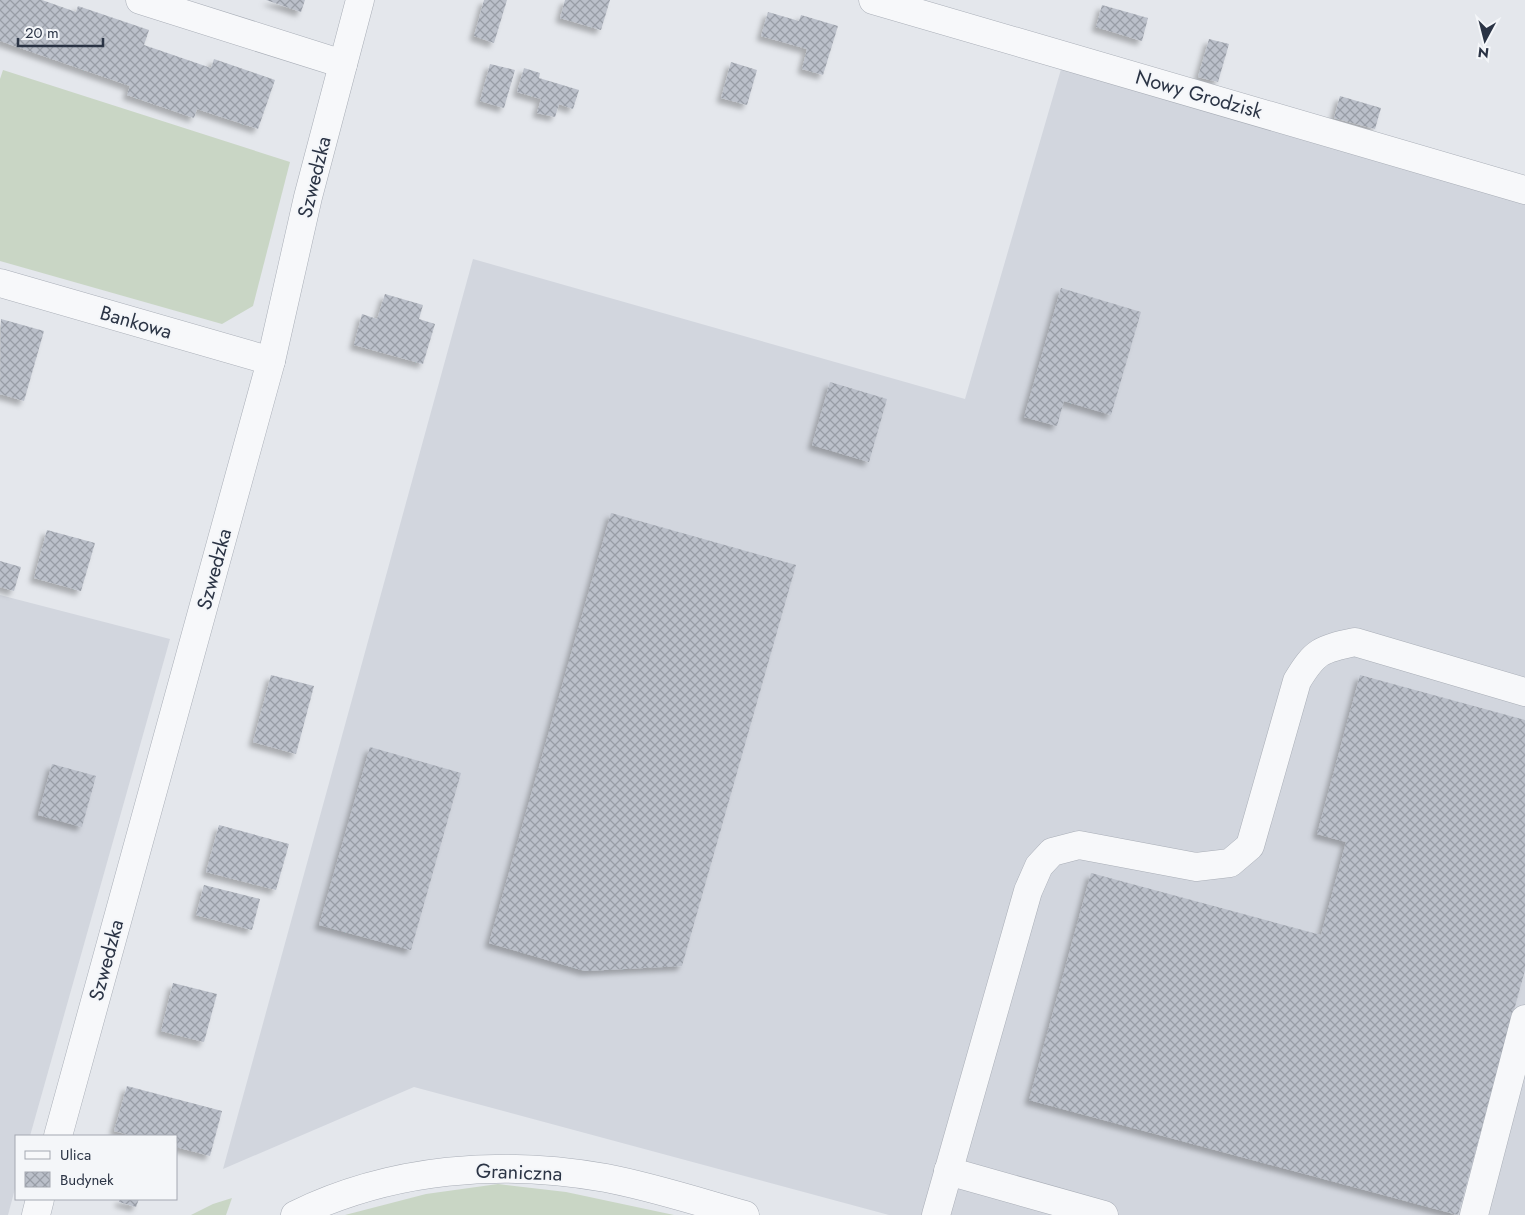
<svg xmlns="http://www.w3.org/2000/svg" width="1525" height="1215" font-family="Jost,sans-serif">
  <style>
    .built { fill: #d2d6de }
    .grass { fill: #c9d6c5 }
    .building { fill: url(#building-cross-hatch); filter: url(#shadow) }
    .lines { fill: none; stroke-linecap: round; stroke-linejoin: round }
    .minor-casing { stroke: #a9aeb7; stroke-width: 29 }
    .minor { stroke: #f7f8fa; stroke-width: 28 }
    .labels { text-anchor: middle; stroke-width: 4; stroke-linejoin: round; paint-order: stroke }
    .street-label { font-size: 20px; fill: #2b3445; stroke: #f4f6f9 }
  </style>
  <defs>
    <pattern id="building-cross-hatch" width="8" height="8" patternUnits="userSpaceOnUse" patternTransform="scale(1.25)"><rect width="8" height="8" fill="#bbc0ca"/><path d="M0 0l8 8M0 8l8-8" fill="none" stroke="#989da6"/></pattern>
    <filter id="shadow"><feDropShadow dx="-4.5" dy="4.5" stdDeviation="2.5" flood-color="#0004"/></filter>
  </defs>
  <rect width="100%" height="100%" fill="#e4e7ec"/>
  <!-- built -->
  <g class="built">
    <path d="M 1064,59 L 1525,203 L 1525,1215 L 889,1215 L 414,1087 L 223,1169 L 473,259 L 965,399 Z"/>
    <path d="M 0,595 L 170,639 L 30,1136 L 16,1136 L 16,1185 L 8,1215 L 0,1215 Z"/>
  </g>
  <!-- grass -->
  <g class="grass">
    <path d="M 3,70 L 290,162 L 253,306 L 222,324 L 0,261 L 0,79 Z"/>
    <path d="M 498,1184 L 566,1192 L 674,1215 L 345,1215 L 426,1194 Z"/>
    <path d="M 232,1198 L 226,1215 L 191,1215 L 213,1204 Z"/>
  </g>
  <!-- building -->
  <g class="building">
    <path d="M 0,0 L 42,0 L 76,12 L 78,6 L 149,30 L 144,45 L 211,68 L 214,59 L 275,80 L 258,129 L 197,109 L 194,118 L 127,95 L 130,86 L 0,41 Z"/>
    <path d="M 266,0 L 305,0 L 301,12 Z"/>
    <path d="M 484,0 L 507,0 L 494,43 L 474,36 Z"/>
    <path d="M 565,0 L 610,0 L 601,30 L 560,18 Z"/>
    <path d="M 1102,5 L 1148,18 L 1142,41 L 1096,27 Z"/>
    <path d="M 768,12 L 799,21 L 801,15 L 838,26 L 823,75 L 802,69 L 807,49 L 761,36 Z"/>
    <path d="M 1209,39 L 1229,44 L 1218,82 L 1198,77 Z"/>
    <path d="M 731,62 L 757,70 L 747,105 L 721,98 Z"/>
    <path d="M 490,64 L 515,70 L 504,108 L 480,101 Z"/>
    <path d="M 524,68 L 540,73 L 539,78 L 579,90 L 573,109 L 559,104 L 555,117 L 537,113 L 541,99 L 517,92 Z"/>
    <path d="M 1340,96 L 1381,108 L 1375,129 L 1334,118 Z"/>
    <path d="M 1061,288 L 1141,312 L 1111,415 L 1064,401 L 1057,426 L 1024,417 Z"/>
    <path d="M 385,294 L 423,305 L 419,319 L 435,324 L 423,364 L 354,345 L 362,314 L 377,319 Z"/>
    <path d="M 1,319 L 44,331 L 24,401 L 0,394 Z"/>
    <path d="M 830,382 L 887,399 L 869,462 L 812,445 Z"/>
    <path d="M 611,513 L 796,565 L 682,966 L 585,971 L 489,943 Z"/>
    <path d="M 47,530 L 95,543 L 81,591 L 34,578 Z"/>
    <path d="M 0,561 L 21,567 L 14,591 L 0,587 Z"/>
    <path d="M 271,675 L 314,686 L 296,754 L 253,742 Z"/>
    <path d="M 1360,675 L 1525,720 L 1525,970 L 1458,1215 L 1029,1100 L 1091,873 L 1321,935 L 1346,842 L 1317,834 Z"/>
    <path d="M 370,747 L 461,773 L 411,950 L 319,925 Z"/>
    <path d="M 52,764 L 96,776 L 82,827 L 38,815 Z"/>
    <path d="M 219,825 L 289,844 L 276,890 L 206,872 Z"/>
    <path d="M 204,885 L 260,899 L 252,930 L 196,915 Z"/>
    <path d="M 173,983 L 217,994 L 204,1042 L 161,1031 Z"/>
    <path d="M 127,1086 L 222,1111 L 210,1156 L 176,1147 L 176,1136 L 133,1136 L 114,1131 Z"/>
    <path d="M 120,1199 L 139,1199 L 136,1207 L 119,1202 Z"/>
  </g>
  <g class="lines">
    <!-- minor casing -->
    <g class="minor-casing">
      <g id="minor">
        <path d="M 140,0 L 343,64"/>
        <path d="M 873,0 L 1525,190"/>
        <path d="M 0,283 L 271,361"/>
        <path d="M 58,1136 L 271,361 L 308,197 L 360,0"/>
        <path d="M 948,1171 L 1104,1215"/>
        <path d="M 36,1215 L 40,1199"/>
        <path d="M 295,1215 C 391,1168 502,1159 606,1178 C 653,1187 699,1202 745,1215"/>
        <path d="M 936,1215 L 1028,891 L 1039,866 L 1052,852 L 1079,845 L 1196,867 L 1230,863 L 1250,846 L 1297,681 C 1315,651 1321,649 1355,642 L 1525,692"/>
        <path d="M 1474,1215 L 1525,1019"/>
      </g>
    </g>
    <!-- minor -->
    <use href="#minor" class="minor"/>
  </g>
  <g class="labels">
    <!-- street labels -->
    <g class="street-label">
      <text transform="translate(1199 94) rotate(16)" y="7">Nowy Grodzisk</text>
      <text transform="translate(314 177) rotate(-76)" y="7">Szwedzka</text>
      <text transform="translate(136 322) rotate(16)" y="7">Bankowa</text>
      <text transform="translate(214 569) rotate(-75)" y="7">Szwedzka</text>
      <text transform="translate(106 960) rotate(-75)" y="7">Szwedzka</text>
      <text transform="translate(519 1172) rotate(2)" y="7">Graniczna</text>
    </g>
  </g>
  <!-- legend -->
  <rect x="15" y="1135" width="162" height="65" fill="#f4f6f9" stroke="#a4a8b1"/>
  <rect x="25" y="1151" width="25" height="8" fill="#f7f8fa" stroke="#a4a8b1"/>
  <text x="60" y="1160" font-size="15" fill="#2b3445">Ulica</text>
  <rect x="25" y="1172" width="25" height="15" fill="url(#building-cross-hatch)" stroke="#a4a8b1"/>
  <text x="60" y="1185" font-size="15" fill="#2b3445">Budynek</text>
  <!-- north arrow -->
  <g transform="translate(1485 40) rotate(187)" stroke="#f4f6f9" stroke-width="4" paint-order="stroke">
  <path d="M0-4L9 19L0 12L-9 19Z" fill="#2b3445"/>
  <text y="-8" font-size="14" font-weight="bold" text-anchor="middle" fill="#2b3445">N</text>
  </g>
  <!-- scale -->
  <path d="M18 38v8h85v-8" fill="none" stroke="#2b3445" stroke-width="2.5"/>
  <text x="25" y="38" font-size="15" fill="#2b3445" stroke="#f4f6f9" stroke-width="4" paint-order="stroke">20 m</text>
</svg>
